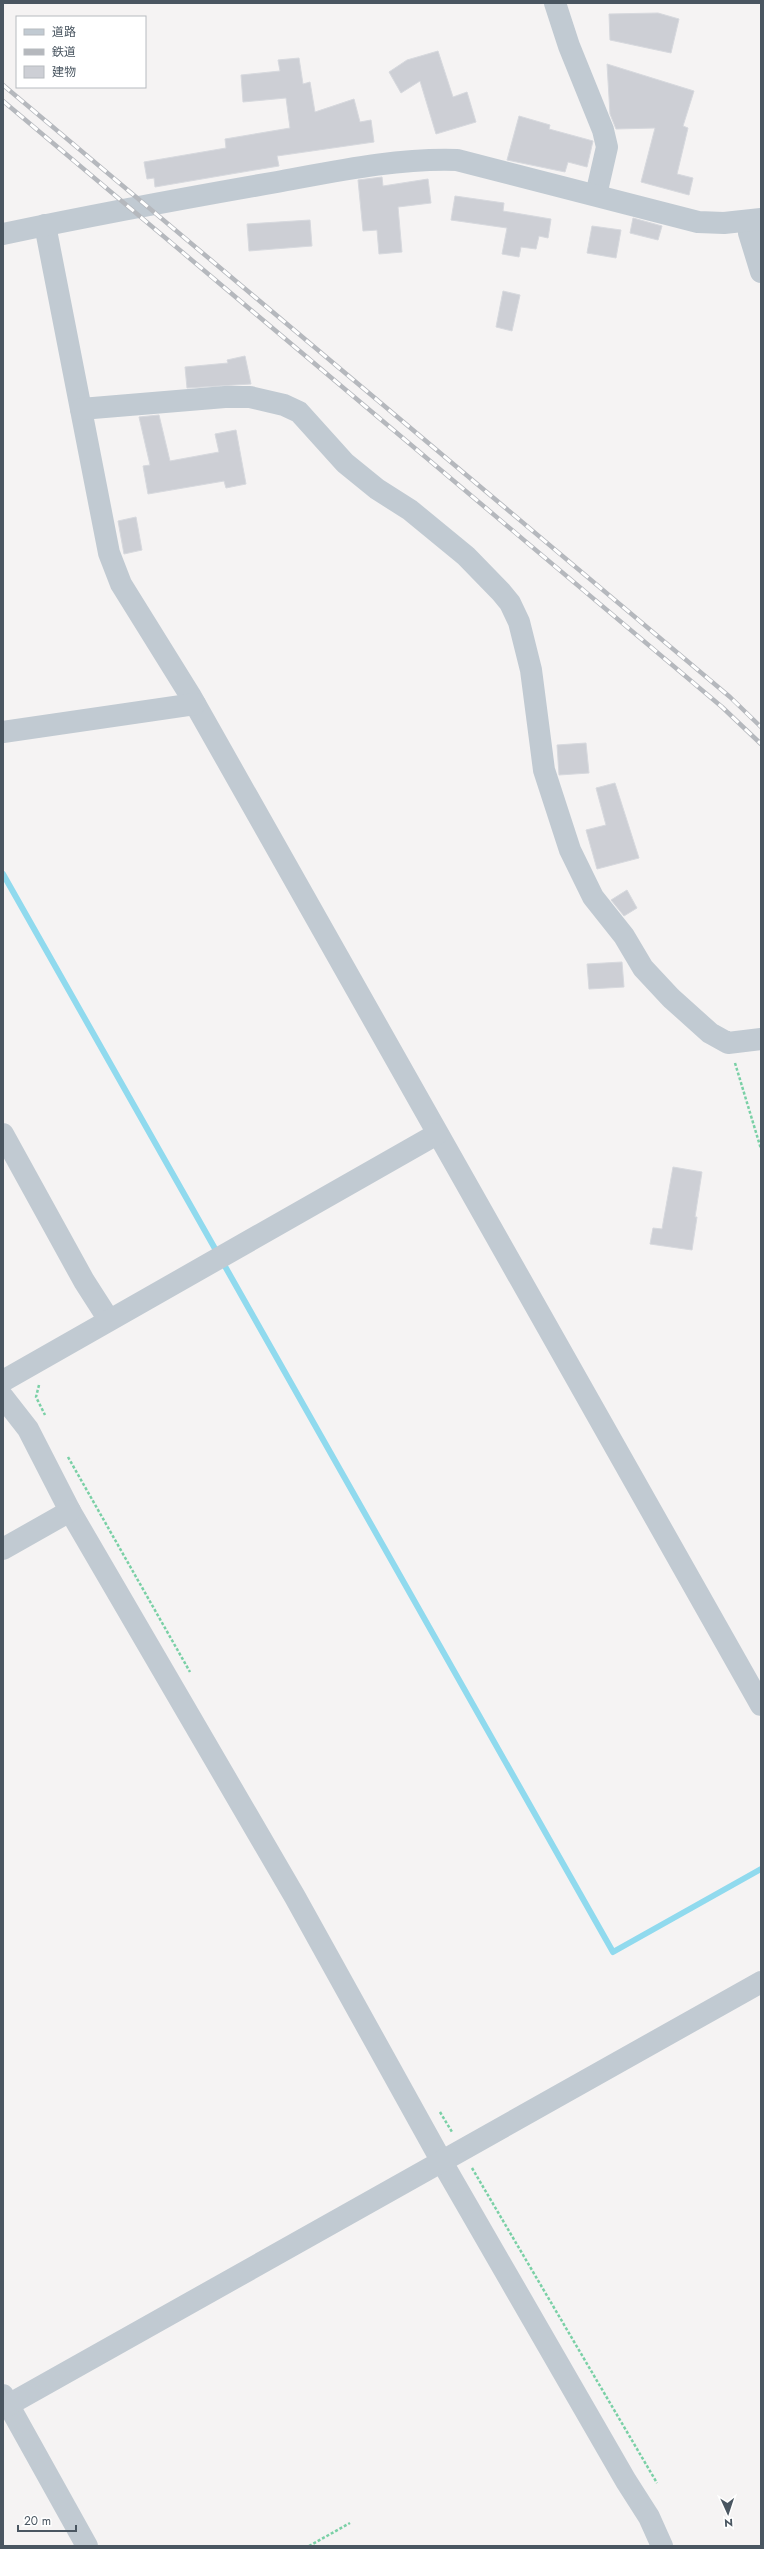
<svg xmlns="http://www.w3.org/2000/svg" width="764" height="2549" font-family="Jost,'Noto Sans JP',sans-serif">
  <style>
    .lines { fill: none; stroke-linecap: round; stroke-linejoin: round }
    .stream { stroke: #90daee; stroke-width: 6 }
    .building { fill: #cdcfd5; stroke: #d7d9de }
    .path { stroke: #7ad0a6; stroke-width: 2.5; stroke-dasharray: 3 2; stroke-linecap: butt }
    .minor { stroke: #c1cad2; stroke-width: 22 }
    .rail-casing { stroke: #b5b8bd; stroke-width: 4.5 }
    .rail { stroke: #fff; stroke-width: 3; stroke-dasharray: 9; stroke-linecap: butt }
  </style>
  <rect width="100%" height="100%" fill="#f5f3f3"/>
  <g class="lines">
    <!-- stream -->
    <path class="stream" d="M 3,874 L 613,1952 L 761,1869"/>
  </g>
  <!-- building -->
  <g class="building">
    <path d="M 658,13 L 679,19 L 671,53 L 610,40 L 609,14 Z"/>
    <path d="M 438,51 L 453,97 L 467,92 L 476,122 L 436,134 L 420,81 L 401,93 L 389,72 L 407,60 Z"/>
    <path d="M 299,58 L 303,84 L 310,82 L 315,112 L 354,99 L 360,122 L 371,120 L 374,142 L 277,156 L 279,166 L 231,174 L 155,187 L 154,178 L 147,179 L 144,162 L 226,148 L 225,139 L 290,128 L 286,98 L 243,102 L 241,75 L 280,71 L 278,60 Z"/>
    <path d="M 607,64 L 694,91 L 683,126 L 688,128 L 677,174 L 693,178 L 689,195 L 641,182 L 655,128 L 616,129 L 610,114 Z"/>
    <path d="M 519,116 L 550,125 L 549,129 L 593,141 L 587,167 L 568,162 L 565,172 L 507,160 Z"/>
    <path d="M 382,177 L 383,186 L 428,179 L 431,203 L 398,207 L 402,252 L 379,254 L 377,230 L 363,231 L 358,180 Z"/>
    <path d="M 455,196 L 504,203 L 503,211 L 551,219 L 548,238 L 539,236 L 536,249 L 521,247 L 519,257 L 502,254 L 507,228 L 451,220 Z"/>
    <path d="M 633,218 L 662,226 L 658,240 L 630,233 Z"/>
    <path d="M 310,220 L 312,246 L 249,251 L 247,224 Z"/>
    <path d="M 592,226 L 621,230 L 616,258 L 587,253 Z"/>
    <path d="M 503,291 L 520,295 L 512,331 L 496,327 Z"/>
    <path d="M 245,356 L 251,384 L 187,388 L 185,367 L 228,363 L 227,360 Z"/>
    <path d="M 159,415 L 170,461 L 219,452 L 215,434 L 236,430 L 246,484 L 226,488 L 224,481 L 148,494 L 143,466 L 150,465 L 139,417 Z"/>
    <path d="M 136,517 L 142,550 L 124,554 L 118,521 Z"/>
    <path d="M 586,743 L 589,773 L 559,775 L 557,745 Z"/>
    <path d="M 615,783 L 639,858 L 597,869 L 586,830 L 606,825 L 596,788 Z"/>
    <path d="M 627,890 L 637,908 L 624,916 L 611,900 Z"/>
    <path d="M 622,962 L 624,987 L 589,989 L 587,964 Z"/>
    <path d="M 673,1167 L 702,1172 L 695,1217 L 697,1217 L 692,1250 L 650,1244 L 653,1228 L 662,1229 Z"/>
  </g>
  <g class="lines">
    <!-- path -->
    <g class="path">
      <path d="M 735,1063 L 761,1149"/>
      <path d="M 39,1385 L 36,1397 L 45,1415"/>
      <path d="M 68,1457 L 190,1672"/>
      <path d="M 440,2112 L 452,2132"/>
      <path d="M 472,2168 L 657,2483"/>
      <path d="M 309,2546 L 350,2523"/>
    </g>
    <!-- minor -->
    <g class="minor">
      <path d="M 555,3 L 569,46 L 603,130 L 607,147 L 596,195"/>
      <path d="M 749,221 L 749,233 L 761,272"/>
      <path d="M 45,225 L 109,553 L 121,584 L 190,695 L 761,1705"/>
      <path d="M 3,234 C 94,215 185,198 277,182 C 337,171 397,158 457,160 L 698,222 L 724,223 L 761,219"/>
      <path d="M 81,409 L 225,397 L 250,397 L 284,405 L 299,412 L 345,463 L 377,489 L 410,510 L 466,556 L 501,592 L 510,603 L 519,622 L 531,670 L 544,770 L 570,850 L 593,897 L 624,936 L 643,968 L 671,998 L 710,1033 L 728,1043 L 761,1039"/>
      <path d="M 3,732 L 195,704"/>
      <path d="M 3,1134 L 84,1281 L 109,1320"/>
      <path d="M 3,1381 L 437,1134"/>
      <path d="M 3,1397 L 28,1429 L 70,1511 L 295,1897 L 442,2162 L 626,2481 L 649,2517 L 662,2546"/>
      <path d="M 3,1549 L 70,1511"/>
      <path d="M 3,2395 L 87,2546"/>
      <path d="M 3,2408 L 761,1982"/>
    </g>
    <!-- rail casing -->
    <g class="rail-casing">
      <g id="rail">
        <path d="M 3,85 L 730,697 L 761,727"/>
        <path d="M 3,101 L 722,707 L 761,744"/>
      </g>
    </g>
    <!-- rail -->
    <use href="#rail" class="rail"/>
  </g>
  <!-- border -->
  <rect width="764" height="2549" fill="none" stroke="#4a5661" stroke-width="8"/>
  <!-- legend -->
  <rect x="16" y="16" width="130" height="72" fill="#ffffff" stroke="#b7bbc0"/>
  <rect x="24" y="29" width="20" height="6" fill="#c1cad2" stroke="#b7bbc0"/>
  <text x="52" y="36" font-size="12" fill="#4a5661">道路</text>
  <rect x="24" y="49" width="20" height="6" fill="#b5b8bd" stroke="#b7bbc0"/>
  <text x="52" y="56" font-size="12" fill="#4a5661">鉄道</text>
  <rect x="24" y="66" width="20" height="12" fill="#cdcfd5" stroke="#b7bbc0"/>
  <text x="52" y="76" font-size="12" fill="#4a5661">建物</text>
  <!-- north arrow -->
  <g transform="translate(728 2513) rotate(177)" stroke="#ffffff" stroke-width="3" paint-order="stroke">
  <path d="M0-3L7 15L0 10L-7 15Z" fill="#4a5661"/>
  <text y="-6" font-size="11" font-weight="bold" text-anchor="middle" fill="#4a5661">N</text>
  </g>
  <!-- scale -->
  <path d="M18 2525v6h58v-6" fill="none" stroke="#4a5661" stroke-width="2"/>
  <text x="24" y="2525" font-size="12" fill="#4a5661" stroke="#ffffff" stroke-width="3" paint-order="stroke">20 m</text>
</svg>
